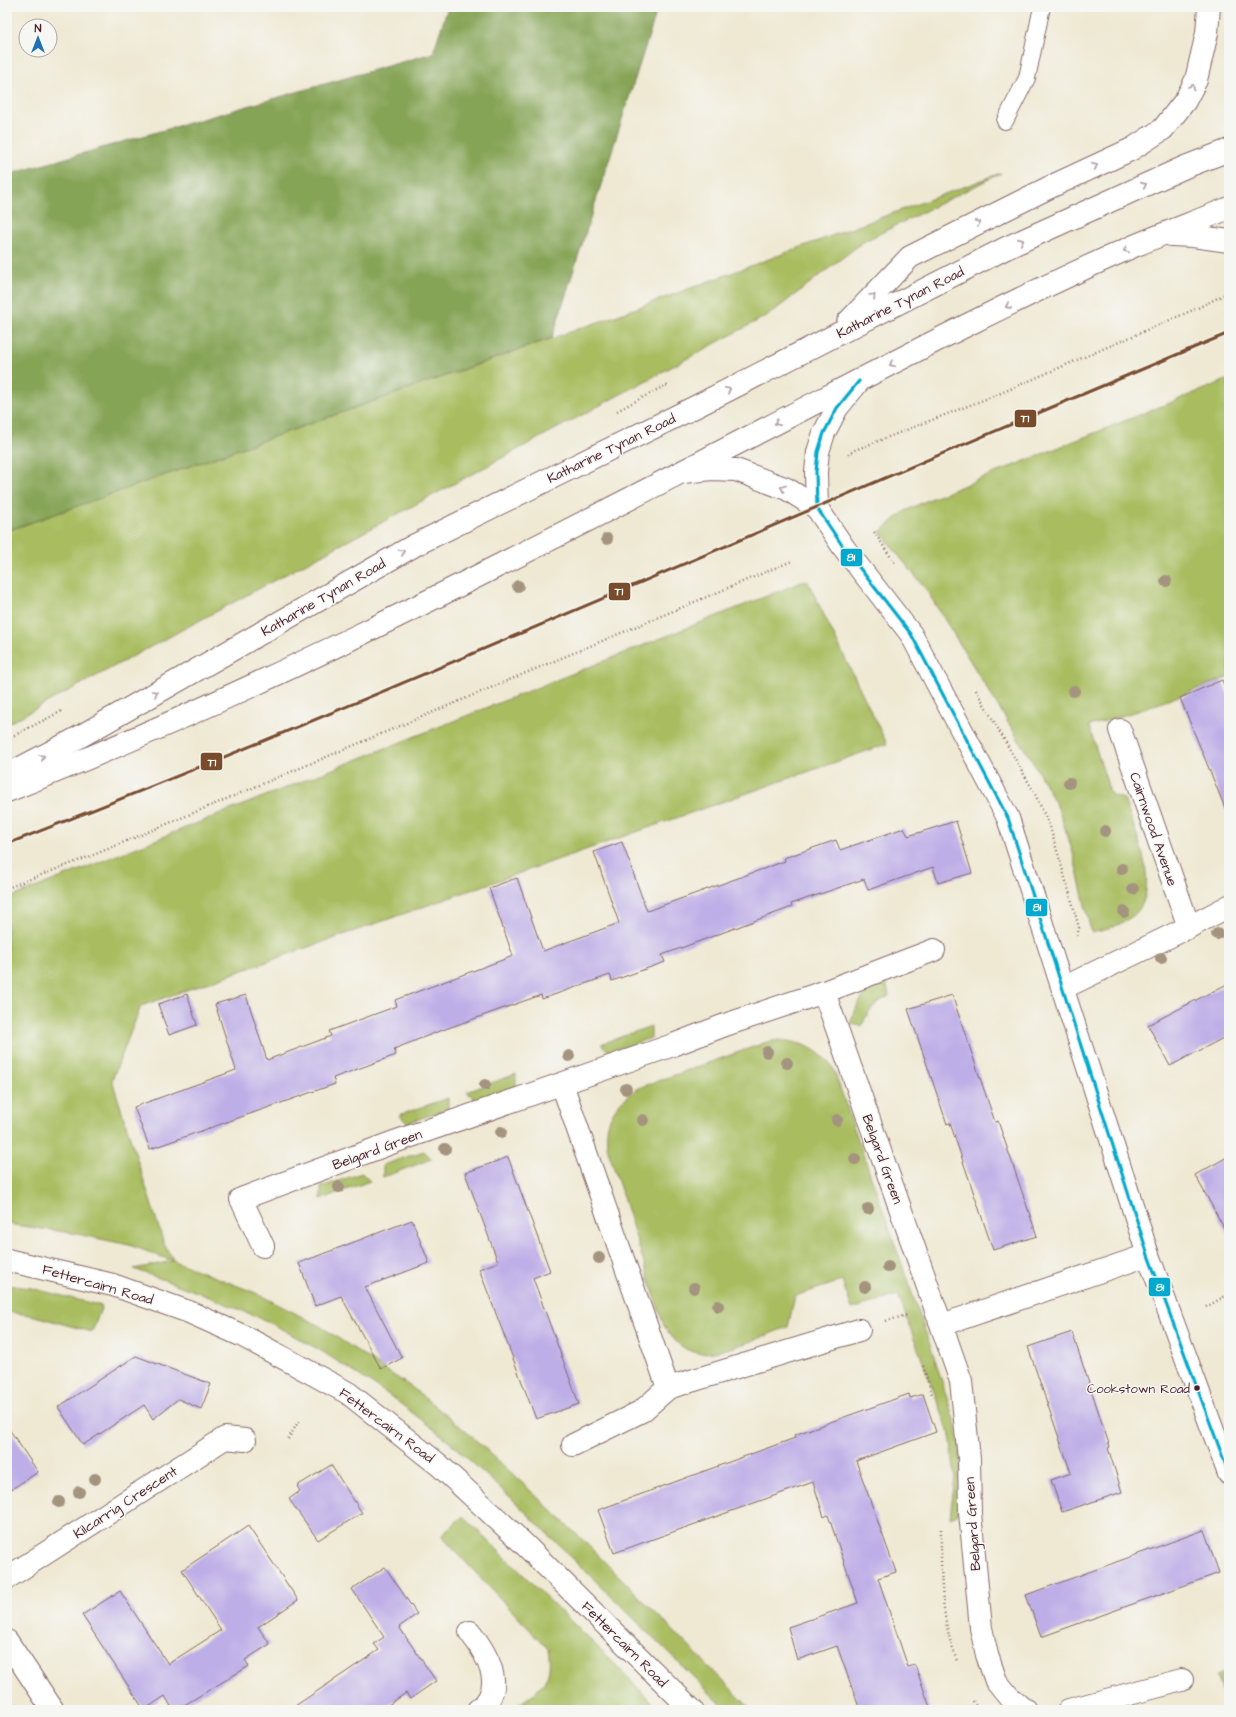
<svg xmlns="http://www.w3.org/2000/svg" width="1236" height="1717" font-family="'Architects Daughter',sans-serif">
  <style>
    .green { fill: #a9bd61; stroke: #7a6e46 }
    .forest { fill: #86a457; stroke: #686241 }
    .building { fill: #bdaee7 }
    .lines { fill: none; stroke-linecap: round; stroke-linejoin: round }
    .service-casing { stroke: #846666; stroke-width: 18 }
    .minor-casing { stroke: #846666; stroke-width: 24 }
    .tertiary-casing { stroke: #846666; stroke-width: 24 }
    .secondary-casing { stroke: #846666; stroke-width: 24 }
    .path { stroke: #846666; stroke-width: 2.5; stroke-dasharray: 1 3; stroke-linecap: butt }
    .service { stroke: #fff; stroke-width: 16 }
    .minor { stroke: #fff; stroke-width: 22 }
    .tertiary { stroke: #fff; stroke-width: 22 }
    .secondary { stroke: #fff; stroke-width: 22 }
    .bus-1-casing { stroke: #f6f6f2; stroke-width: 6 }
    .bus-1 { stroke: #00a9ce; stroke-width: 3 }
    .tram-1-casing { stroke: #f6f6f2; stroke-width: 6 }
    .tram-1 { stroke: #7a4b2a; stroke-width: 3 }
    .tree { fill: #a4947f }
    .oneway { stroke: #ae9aa0 }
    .bus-dot { fill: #4a1f2b; stroke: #f6f6f2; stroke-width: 1.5 }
    .labels { text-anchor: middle; stroke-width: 3; stroke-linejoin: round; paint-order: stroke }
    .bus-label { font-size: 13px; fill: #4a1f2b; stroke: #f6f6f2; text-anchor: end }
    .street-label { font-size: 14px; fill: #4a1f2b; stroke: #f6f6f2 }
    .line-badge { stroke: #f6f6f2; stroke-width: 1.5 }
    .badge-label { font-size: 11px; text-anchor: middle; font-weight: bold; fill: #fff }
  </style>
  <rect width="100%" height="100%" fill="#f6f6f2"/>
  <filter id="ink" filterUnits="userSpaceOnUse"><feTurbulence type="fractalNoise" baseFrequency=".025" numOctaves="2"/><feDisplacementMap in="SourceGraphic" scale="8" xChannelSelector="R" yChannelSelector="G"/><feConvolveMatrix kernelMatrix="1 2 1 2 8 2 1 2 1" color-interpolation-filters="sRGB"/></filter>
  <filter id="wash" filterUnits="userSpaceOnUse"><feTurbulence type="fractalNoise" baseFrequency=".012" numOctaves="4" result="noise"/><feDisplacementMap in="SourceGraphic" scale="16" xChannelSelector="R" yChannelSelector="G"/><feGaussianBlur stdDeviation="0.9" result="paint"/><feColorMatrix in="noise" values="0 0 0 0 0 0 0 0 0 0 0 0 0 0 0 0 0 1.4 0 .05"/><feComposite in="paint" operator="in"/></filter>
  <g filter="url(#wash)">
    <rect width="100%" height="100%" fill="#efe9d3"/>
    <!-- green -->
    <g class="green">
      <path d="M 1001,173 L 863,242 L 770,314 L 7,724 L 7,531 L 618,315 Z"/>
      <path d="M 1229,379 L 1229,677 L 1144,709 L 1089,726 L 1111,795 L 1124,799 C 1134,830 1161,884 1137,912 C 1134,916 1129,918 1125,921 C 1114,927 1103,932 1091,932 L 1073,853 L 1059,810 L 1038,771 L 927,591 L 880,532 L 905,511 L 930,499 Z"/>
      <path d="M 807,580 L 887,744 L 141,1006 L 112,1080 L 164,1244 L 174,1261 L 256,1293 L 320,1326 L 414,1389 L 467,1432 L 515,1476 L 587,1544 L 752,1710 L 727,1710 L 509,1496 L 444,1437 L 389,1395 L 323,1352 L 267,1321 L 197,1292 L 134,1269 L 173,1261 L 129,1245 L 72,1233 L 7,1224 L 7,899 Z"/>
      <path d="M 886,981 L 889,996 C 875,1003 867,1011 862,1026 L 850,1024 C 859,998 862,995 886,981 Z"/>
      <path d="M 651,1026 L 651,1038 L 609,1052 L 601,1044 Z"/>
      <path d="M 779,1040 C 805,1043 817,1048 833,1068 L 935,1359 L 958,1433 L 962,1477 L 958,1514 L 950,1517 L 955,1478 L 950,1435 L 898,1295 L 852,1309 L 842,1281 L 795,1296 L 788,1327 C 764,1335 710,1362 688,1350 C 677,1345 671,1336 664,1326 L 608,1150 C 602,1122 615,1103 638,1088 L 767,1042 Z"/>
      <path d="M 516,1074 L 516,1086 L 475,1100 L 467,1092 Z"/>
      <path d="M 448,1098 L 448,1109 L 407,1123 L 399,1115 Z"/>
      <path d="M 424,1151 L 432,1159 L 383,1177 L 383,1165 Z"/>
      <path d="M 362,1173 L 370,1181 L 321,1199 L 321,1187 Z"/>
      <path d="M 7,1285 L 31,1288 L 102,1306 L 92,1332 L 31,1315 L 7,1312 Z"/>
      <path d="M 463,1516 L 624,1673 L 659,1710 L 510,1710 C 535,1693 555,1684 548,1649 L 441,1536 Z"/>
      <path d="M 1229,1670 L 1229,1710 L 1228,1710 L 1216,1675 Z"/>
    </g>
    <!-- forest -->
    <path class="forest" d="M 448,7 L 658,7 L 552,338 L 7,531 L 7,175 L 433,53 Z"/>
    <g id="blocks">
      <!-- building -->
      <g class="building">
        <path d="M 1222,680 L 1229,697 L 1228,815 L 1180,698 Z"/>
        <path d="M 956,821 L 972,873 L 938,883 L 933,867 L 868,890 L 864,879 L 791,904 L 792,907 L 662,955 L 665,962 L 612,981 L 610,975 L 542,999 L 541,995 L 437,1032 L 394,1049 L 396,1055 L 333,1078 L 335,1084 L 150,1149 L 134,1107 L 236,1070 L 215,1004 L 246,995 L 267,1060 L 331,1036 L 329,1031 L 397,1006 L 395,1000 L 513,956 L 489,888 L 517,878 L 543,951 L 619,923 L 594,852 L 622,842 L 647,911 L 785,861 L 784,858 L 836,840 L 840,850 L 904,828 L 908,836 Z"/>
        <path d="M 1229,983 L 1229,1035 L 1170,1066 L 1148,1025 Z"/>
        <path d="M 187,994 L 197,1025 L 169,1035 L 158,1004 Z"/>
        <path d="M 952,995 L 995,1122 L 998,1121 L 1037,1236 L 993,1250 L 950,1123 L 947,1124 L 908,1009 Z"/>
        <path d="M 1229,1156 L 1229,1237 L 1195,1175 Z"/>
        <path d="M 508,1157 L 550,1271 L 533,1278 L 579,1404 L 536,1419 L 479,1269 L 498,1262 L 465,1173 Z"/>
        <path d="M 412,1220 L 429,1263 L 365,1287 L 402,1358 L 381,1369 L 341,1296 L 315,1306 L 299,1263 Z"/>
        <path d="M 1072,1332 L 1110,1447 L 1108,1448 L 1122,1492 L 1062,1512 L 1051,1480 L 1071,1473 L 1028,1347 Z"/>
        <path d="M 136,1356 L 211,1384 L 201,1409 L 178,1399 L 153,1419 L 144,1405 L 83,1445 L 58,1407 Z"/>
        <path d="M 909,1394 L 910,1398 L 923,1394 L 936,1432 L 856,1461 L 896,1572 L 878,1578 L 908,1667 L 915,1665 L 931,1710 L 860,1710 L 837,1646 L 797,1660 L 788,1627 L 858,1603 L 828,1515 L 824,1517 L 813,1482 L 614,1553 L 598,1510 L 795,1438 L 794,1435 Z"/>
        <path d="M 7,1426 L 38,1472 L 7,1492 Z"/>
        <path d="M 331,1465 L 362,1513 L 318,1540 L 289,1499 L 300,1491 L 297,1486 Z"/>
        <path d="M 248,1526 L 298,1600 L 258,1627 L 270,1644 L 245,1660 L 249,1666 L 176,1710 L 173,1710 L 165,1696 L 144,1710 L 82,1615 L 120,1591 L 168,1664 L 221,1630 L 182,1570 Z"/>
        <path d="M 1204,1530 L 1219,1573 L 1041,1637 L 1026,1595 Z"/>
        <path d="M 385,1567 L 417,1614 L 399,1627 L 436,1681 L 410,1699 L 406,1693 L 381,1710 L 289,1710 L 379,1650 L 374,1644 L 384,1637 L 352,1589 Z"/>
      </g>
    </g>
  </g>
  <g filter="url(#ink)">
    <use href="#blocks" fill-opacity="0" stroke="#846666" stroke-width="1"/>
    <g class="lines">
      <!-- service casing -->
      <g class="service-casing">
        <path id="service" d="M 1005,121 L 1027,78 L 1042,7"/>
      </g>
      <!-- minor casing -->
      <g class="minor-casing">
        <g id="minor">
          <path d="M 1120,730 L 1189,927"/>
          <path d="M 1063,988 L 1189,927 L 1229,906"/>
          <path d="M 824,992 L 961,1381 L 969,1459 L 970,1513 L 981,1628 L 987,1655 L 996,1681 L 1009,1697 L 1023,1709 L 1026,1710"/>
          <path d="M 562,1084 L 668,1388"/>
          <path d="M 263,1246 L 241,1199 L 394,1142 L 673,1045 L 725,1025 L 824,992 L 934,950"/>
          <path d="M 942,1325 L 1148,1255"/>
          <path d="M 573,1445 L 642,1411 L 668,1388 L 859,1330"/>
          <path d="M 7,1578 L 225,1438 L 245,1440"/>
          <path d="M 470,1632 C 487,1654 508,1689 478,1710"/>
          <path d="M 7,1641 L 53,1710"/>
          <path d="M 1069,1710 L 1182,1680"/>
        </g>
      </g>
      <!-- tertiary casing -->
      <g class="tertiary-casing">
        <g id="tertiary">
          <path d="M 859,381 L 837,408 L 824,433 L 818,452 L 816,472 L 817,508 L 844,548 L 911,634 L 1008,818 L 1148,1255 L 1229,1474"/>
          <path d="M 683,472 L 712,469 L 736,470 L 787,489 L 817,508"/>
          <path d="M 7,1260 L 113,1285 L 189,1312 L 243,1336 L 348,1393 L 439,1465 L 523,1543 L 692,1710"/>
        </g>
      </g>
      <!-- secondary casing -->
      <g class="secondary-casing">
        <g id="secondary">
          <path d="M 1171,235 L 1193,236 L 1229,241"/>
          <path d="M 848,322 L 910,257 L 1048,188 L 1132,149 L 1163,129 L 1185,101 L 1196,80 L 1207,33 L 1209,7"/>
          <path d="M 7,775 L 74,740 L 415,545 L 693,408 L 1006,248 L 1185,167 L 1229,150"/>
          <path d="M 7,791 C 254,694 490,571 726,449 C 861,380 995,307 1134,246 C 1165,233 1197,221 1229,208"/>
        </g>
      </g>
      <!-- path -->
      <g class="path">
        <path d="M 617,411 L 666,385 L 669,387"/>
        <path d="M 848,455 L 855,450 L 1001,393 L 1200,307 L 1229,292"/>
        <path d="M 874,532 L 896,565"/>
        <path d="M 976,690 L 1034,792 L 1050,827 L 1073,905 L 1079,928 L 1077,936"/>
        <path d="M 7,739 L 64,710"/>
        <path d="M 7,888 L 91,856 L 792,561"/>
        <path d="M 1206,1307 L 1229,1294"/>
        <path d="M 886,1321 L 907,1315"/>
        <path d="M 923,1366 L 932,1394"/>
        <path d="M 288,1439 L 299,1421"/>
        <path d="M 941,1529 C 941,1576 940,1617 957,1661"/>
        <path d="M 973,1701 L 978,1710"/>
      </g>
      <!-- service -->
      <use href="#service" class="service"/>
      <!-- minor -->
      <use href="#minor" class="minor"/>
      <!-- tertiary -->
      <use href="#tertiary" class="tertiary"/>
      <!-- secondary -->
      <use href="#secondary" class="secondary"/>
      <!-- bus-1 casing -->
      <g class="bus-1-casing">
        <path id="bus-1" d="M 859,381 L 837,408 L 824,433 L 818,452 L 816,472 L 817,508 L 844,548 L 911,634 L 1008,818 L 1148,1255 L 1229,1474"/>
      </g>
      <!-- bus-1 -->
      <use href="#bus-1" class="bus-1"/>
      <!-- tram-1 casing -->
      <g class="tram-1-casing">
        <path id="tram-1" d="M 7,844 C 418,683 821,502 1229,333"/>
      </g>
      <!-- tram-1 -->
      <use href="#tram-1" class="tram-1"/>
    </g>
    <!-- trees -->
    <g class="tree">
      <circle cx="607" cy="539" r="6"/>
      <circle cx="1166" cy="581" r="6"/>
      <circle cx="518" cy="586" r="6"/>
      <circle cx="1074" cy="691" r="6"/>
      <circle cx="1069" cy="783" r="6"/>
      <circle cx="1105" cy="831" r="6"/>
      <circle cx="1122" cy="869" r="6"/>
      <circle cx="1133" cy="889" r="6"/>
      <circle cx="1124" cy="912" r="6"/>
      <circle cx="1217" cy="934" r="6"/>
      <circle cx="1161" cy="958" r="6"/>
      <circle cx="767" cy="1052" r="6"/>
      <circle cx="569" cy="1056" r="6"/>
      <circle cx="787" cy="1063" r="6"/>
      <circle cx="485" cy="1085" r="6"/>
      <circle cx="626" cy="1089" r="6"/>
      <circle cx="643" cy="1120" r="6"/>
      <circle cx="837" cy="1120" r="6"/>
      <circle cx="501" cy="1132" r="6"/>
      <circle cx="445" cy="1149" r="6"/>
      <circle cx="855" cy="1159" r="6"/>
      <circle cx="339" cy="1187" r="6"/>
      <circle cx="868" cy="1209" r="6"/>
      <circle cx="599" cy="1258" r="6"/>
      <circle cx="888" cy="1267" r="6"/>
      <circle cx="865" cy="1287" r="6"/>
      <circle cx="694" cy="1288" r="6"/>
      <circle cx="718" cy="1306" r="6"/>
      <circle cx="95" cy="1479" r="6"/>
      <circle cx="79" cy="1492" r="6"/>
      <circle cx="59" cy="1502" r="6"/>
    </g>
    <!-- one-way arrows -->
    <defs><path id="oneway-chevron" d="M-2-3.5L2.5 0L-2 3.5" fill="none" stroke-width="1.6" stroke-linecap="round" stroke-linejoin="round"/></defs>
    <g class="oneway">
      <use href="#oneway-chevron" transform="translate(1192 87) rotate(-61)"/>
      <use href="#oneway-chevron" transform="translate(1095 166) rotate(-25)"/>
      <use href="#oneway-chevron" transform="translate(1144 185) rotate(-24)"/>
      <use href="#oneway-chevron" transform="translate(978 223) rotate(-27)"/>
      <use href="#oneway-chevron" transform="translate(1021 241) rotate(-24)"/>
      <use href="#oneway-chevron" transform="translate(1126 250) rotate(155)"/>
      <use href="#oneway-chevron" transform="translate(873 296) rotate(-46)"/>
      <use href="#oneway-chevron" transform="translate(1008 306) rotate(153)"/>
      <use href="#oneway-chevron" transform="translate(892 364) rotate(153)"/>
      <use href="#oneway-chevron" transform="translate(728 390) rotate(-27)"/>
      <use href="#oneway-chevron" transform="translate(777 423) rotate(153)"/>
      <use href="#oneway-chevron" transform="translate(783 488) rotate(-157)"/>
      <use href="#oneway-chevron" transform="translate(402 552) rotate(-30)"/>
      <use href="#oneway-chevron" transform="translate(155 693) rotate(-30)"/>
      <use href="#oneway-chevron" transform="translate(42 757) rotate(-27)"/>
    </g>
  </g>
  <!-- markers -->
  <circle class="bus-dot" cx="1197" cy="1388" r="3.5"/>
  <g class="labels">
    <!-- bus labels -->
    <g class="bus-label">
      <text x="1190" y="1393">Cookstown Road</text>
    </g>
    <!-- street labels -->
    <g class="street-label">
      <text transform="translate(900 302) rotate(-27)" y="5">Katharine Tynan Road</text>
      <text transform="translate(611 448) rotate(-26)" y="5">Katharine Tynan Road</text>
      <text transform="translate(323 597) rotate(-30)" y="5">Katharine Tynan Road</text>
      <text transform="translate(1154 829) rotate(71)" y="5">Cairnwood Avenue</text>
      <text transform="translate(377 1149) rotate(-20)" y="5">Belgard Green</text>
      <text transform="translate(883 1159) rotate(70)" y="5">Belgard Green</text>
      <text transform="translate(98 1284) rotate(16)" y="5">Fettercairn Road</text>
      <text transform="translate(387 1425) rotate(37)" y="5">Fettercairn Road</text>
      <text transform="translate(125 1502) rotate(-33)" y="5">Kilcarrig Crescent</text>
      <text transform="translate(972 1524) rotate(-94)" y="5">Belgard Green</text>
      <text transform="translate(625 1644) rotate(45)" y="5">Fettercairn Road</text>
    </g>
  </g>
  <g class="line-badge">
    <rect x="1014" y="409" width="23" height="19" rx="4" fill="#7a4b2a"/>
    <rect x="840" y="548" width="23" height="19" rx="4" fill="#00a9ce"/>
    <rect x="608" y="582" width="23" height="19" rx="4" fill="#7a4b2a"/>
    <rect x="200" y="752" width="23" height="19" rx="4" fill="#7a4b2a"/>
    <rect x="1025" y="898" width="23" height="19" rx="4" fill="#00a9ce"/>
    <rect x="1148" y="1277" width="23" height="20" rx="4" fill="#00a9ce"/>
  </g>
  <g class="badge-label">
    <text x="1025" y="422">T1</text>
    <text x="851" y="561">81</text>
    <text x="619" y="595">T1</text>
    <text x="212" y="766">T1</text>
    <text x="1037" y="911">81</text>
    <text x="1160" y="1291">81</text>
  </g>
  <!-- margin -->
  <rect width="1236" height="1717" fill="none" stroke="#f6f6f2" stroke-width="24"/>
  <!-- north arrow -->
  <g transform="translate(38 38)"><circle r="19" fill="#f6f6f2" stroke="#b1a0a2"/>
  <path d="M0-3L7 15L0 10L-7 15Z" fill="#1f6fb2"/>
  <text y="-6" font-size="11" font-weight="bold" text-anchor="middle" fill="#4a1f2b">N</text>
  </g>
</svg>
